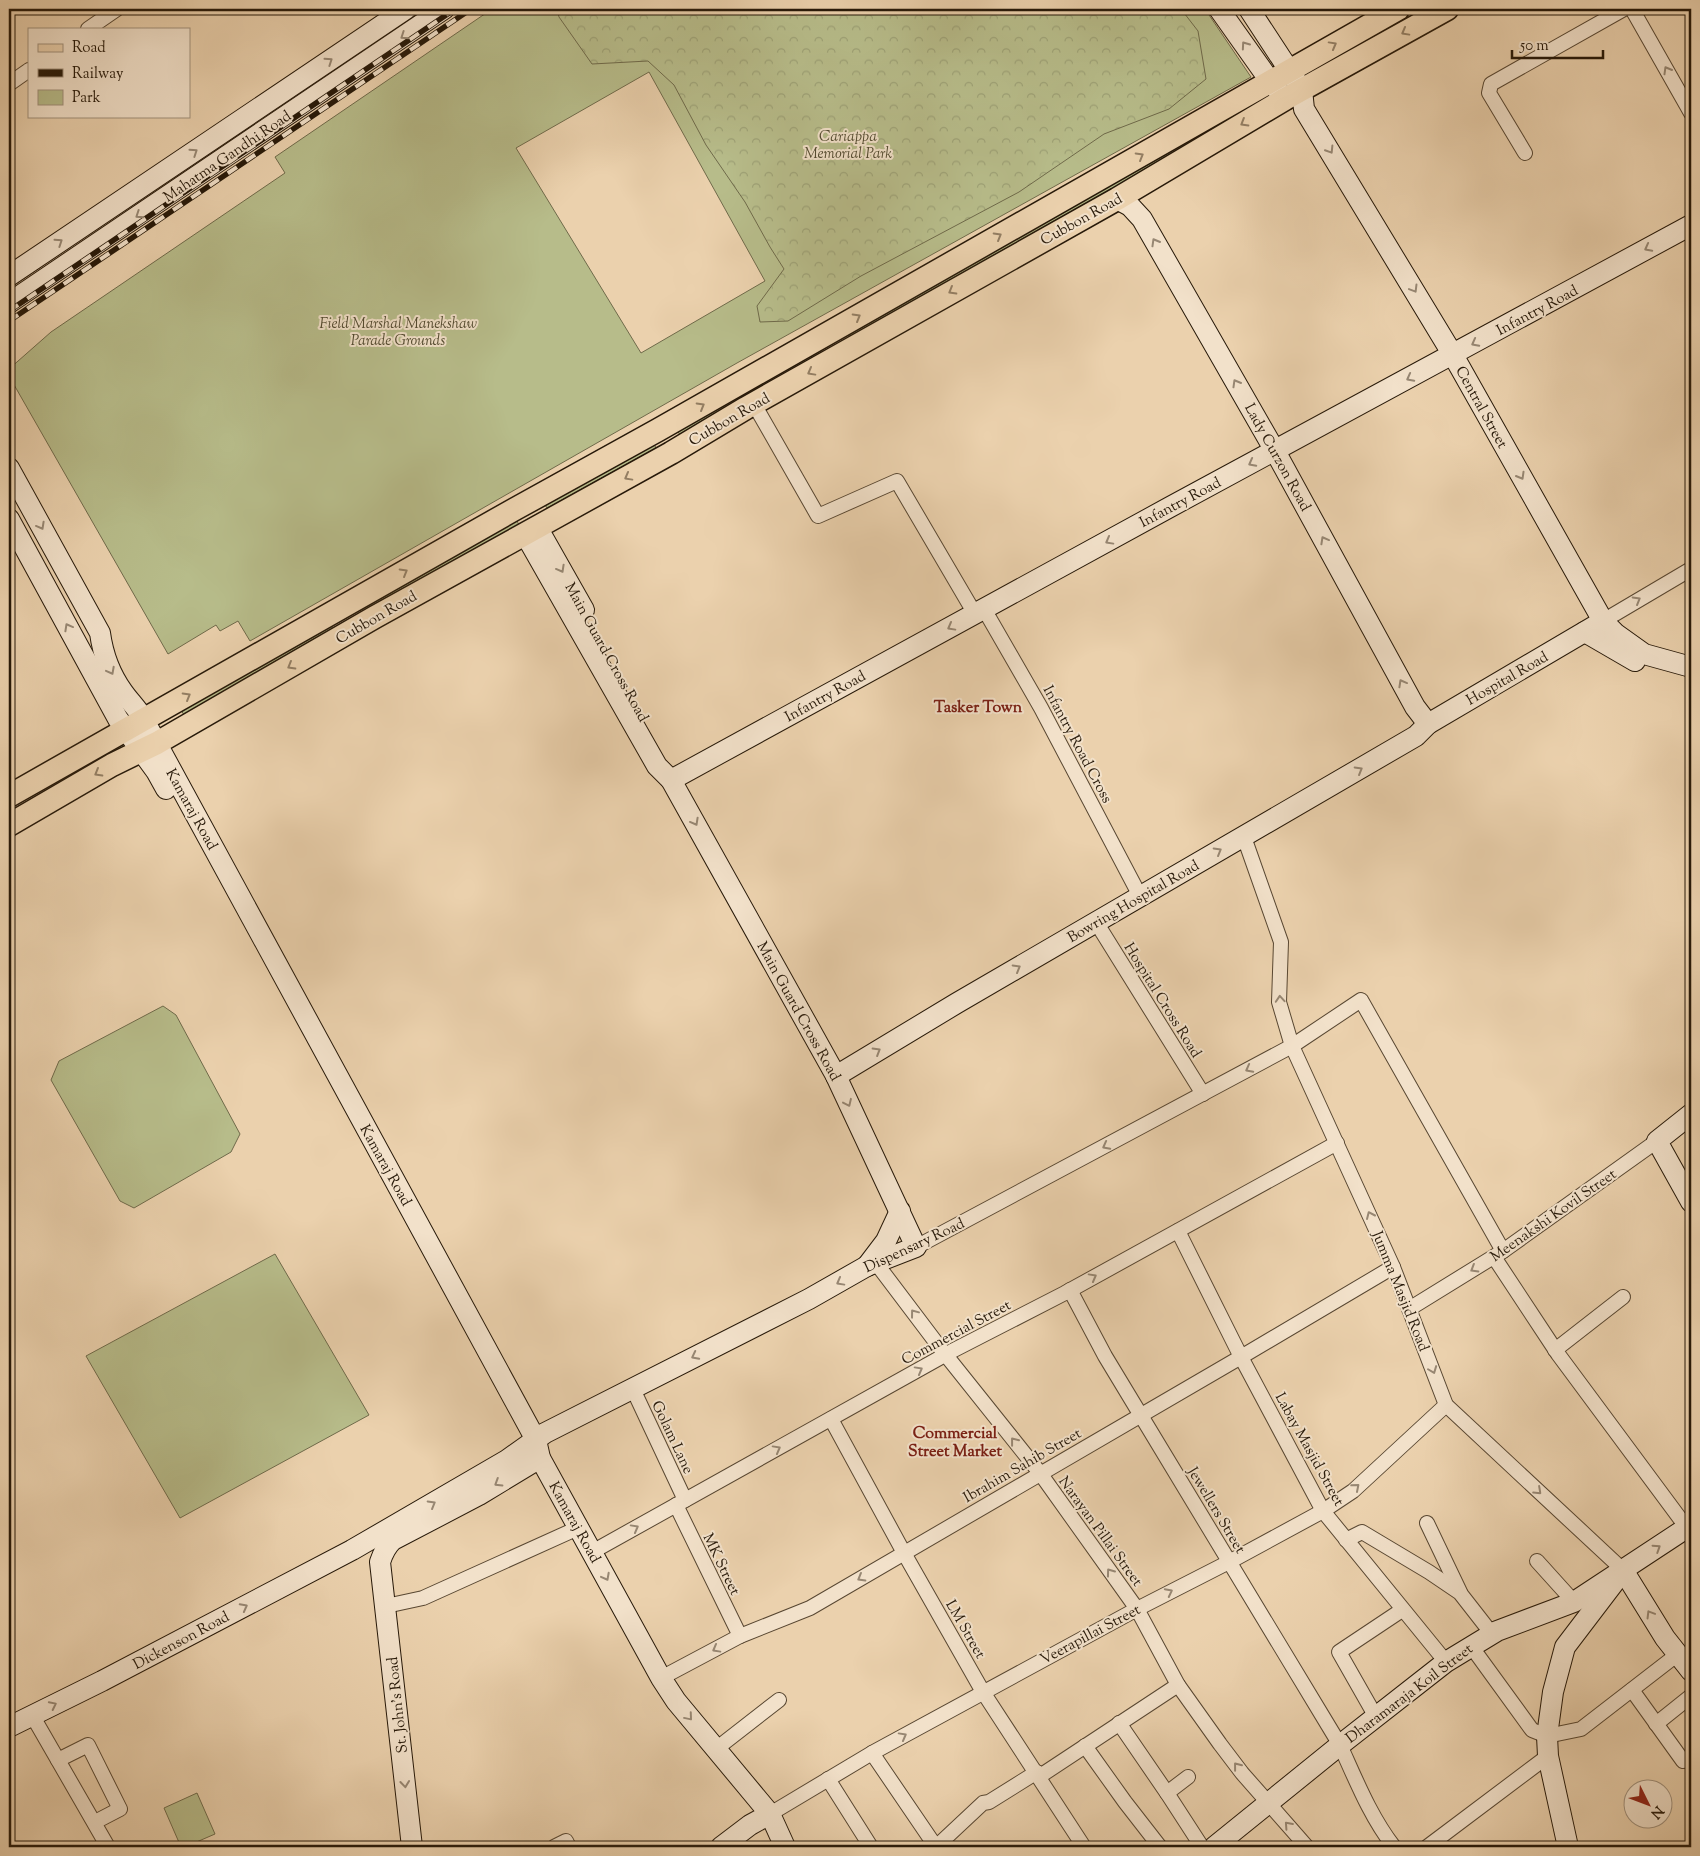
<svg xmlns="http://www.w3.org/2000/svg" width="1700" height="1856" font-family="'Sorts Mill Goudy',serif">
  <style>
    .green { fill: #b7bc8a; stroke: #6f6a4a; fill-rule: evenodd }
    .forest { fill: url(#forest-crowns); stroke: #6f6a4a }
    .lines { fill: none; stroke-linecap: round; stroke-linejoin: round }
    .street-casing { stroke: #584732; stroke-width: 16 }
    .secondary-casing { stroke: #271909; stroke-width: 22 }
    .primary-casing { stroke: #271909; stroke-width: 25 }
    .street { stroke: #f2e1ca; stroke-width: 14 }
    .secondary { stroke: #f2e1ca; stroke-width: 20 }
    .primary { stroke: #ebd1ad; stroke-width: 22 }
    .rail-casing { stroke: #271909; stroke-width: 5.5 }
    .rail { stroke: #f2e1ca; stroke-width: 4; stroke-dasharray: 11; stroke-linecap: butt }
    .oneway { stroke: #937e63 }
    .oneway2 { stroke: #978773 }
    .labels { text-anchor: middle; stroke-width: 4; stroke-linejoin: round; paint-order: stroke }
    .park-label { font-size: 15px; font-style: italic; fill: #524a30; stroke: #f2e1ca }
    .street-label { font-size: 15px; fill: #271909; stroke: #f2e1ca }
    .neighbourhood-label { font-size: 16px; font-weight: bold; fill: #7a1f14; stroke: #f2e1ca }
  </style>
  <defs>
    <pattern id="forest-crowns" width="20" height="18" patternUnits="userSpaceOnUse" patternTransform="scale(1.25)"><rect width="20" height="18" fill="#b7bc8a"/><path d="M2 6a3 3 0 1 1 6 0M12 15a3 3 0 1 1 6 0" fill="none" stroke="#9da176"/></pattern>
  </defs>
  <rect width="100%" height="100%" fill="#ebd1ad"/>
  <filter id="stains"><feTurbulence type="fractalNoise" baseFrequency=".004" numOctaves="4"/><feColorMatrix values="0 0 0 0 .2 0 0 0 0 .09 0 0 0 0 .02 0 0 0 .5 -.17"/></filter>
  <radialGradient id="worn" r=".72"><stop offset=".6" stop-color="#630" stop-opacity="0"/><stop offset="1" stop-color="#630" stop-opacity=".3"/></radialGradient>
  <!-- green -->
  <g class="green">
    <path d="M 492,9 L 1205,9 L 1251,77 L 737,363 L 250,641 L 238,621 L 220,631 L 216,625 L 168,654 L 9,376 L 9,369 L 51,332 L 285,173 L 275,157 ZM 649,72 L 765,281 L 641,353 L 516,148 Z"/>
    <path d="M 1262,97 L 1265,103 L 851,338 L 849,334 Z"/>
    <path d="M 819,349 L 822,353 L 680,435 L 677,430 Z"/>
    <path d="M 654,444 L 656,448 L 547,508 L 545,505 Z"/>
    <path d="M 517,521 L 519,525 L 362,613 L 360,610 Z"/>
    <path d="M 331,626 L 334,631 L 184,715 L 181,710 Z"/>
    <path d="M 163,1006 L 176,1015 L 240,1134 L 231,1152 L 134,1208 L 120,1201 L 51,1080 L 59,1061 Z"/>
    <path d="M 275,1254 L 369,1415 L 180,1518 L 86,1356 Z"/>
    <path d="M 197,1793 L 215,1834 L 185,1847 L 181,1847 L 164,1808 Z"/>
  </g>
  <!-- forest -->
  <path class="forest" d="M 557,9 L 1181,9 L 1198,31 L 1206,79 L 1169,109 L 1104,134 L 1019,192 L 861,276 L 788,321 L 760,322 L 757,306 L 784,269 L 770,247 L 745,202 L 706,145 L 674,85 L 648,61 L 592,64 L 559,17 Z"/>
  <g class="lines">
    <!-- street casing -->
    <g class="street-casing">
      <g id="street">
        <path d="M 1632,9 L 1691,113"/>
        <path d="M 88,29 L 117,9"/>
        <path d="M 9,84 L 29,70"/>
        <path d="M 1525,153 L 1489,93 L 1491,84 L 1624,9"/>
        <path d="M 754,404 L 818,516 L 897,481 L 975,614"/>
        <path d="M 984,609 L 1041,708 L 1140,896"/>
        <path d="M 1603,621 L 1691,569"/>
        <path d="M 1244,837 L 1281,942 L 1279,1002 L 1292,1046 L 1393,1267 L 1446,1405 L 1623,1570"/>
        <path d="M 1096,922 L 1203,1094"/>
        <path d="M 1178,1231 L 1241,1357 L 1323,1511 L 1446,1662"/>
        <path d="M 916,1247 L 1292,1046 L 1361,1000 L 1503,1251"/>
        <path d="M 1494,1257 L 1558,1354 L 1687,1528"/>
        <path d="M 876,1263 L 941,1349 L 1040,1473 L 1137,1609 L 1178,1685 L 1220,1744 L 1242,1773 L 1307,1847"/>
        <path d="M 1070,1290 L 1105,1356 L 1340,1745 C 1356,1780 1370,1816 1394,1847"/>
        <path d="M 1409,1309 L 1503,1251 L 1657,1141"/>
        <path d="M 1555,1350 L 1623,1297"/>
        <path d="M 632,1387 L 685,1500"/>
        <path d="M 831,1419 L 904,1553 L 983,1692 L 1084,1847"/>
        <path d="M 676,1505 L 740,1636"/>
        <path d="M 1427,1523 L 1460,1592"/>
        <path d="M 1346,1540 L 1362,1532 L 1429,1572 L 1460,1593 L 1492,1634"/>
        <path d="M 592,1552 L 952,1351 L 1065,1293 L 1337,1143"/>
        <path d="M 1537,1561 L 1574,1602"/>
        <path d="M 386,1606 L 423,1598 L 578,1528"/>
        <path d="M 1471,1646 L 1532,1730 L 1547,1736 L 1581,1729 L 1678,1654"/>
        <path d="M 661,1678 L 740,1636 L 810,1608 L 1241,1357 L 1393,1267"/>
        <path d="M 1632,1690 L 1683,1761"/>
        <path d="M 32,1715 L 108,1847"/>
        <path d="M 1376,1717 L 1339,1652 L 1402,1610"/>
        <path d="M 1119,1723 L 1167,1793"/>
        <path d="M 1656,1724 L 1691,1696"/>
        <path d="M 1085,1746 L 1125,1802 L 1160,1847"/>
        <path d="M 716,1749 L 779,1700"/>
        <path d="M 872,1753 L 936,1847"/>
        <path d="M 58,1760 L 88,1745 L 120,1809 L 95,1822"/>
        <path d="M 1040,1776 L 1178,1685"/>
        <path d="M 1188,1777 L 1167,1793 L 1202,1847"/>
        <path d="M 828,1779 L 871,1847"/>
        <path d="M 770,1814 L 872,1753 L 1137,1609 L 1229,1562 L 1323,1511 L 1353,1491 L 1446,1405"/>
        <path d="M 554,1847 L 566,1841 L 569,1847"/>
        <path d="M 936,1847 L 983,1803 L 989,1802 L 1037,1772"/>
        <path d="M 1427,1847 L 1548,1756"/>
      </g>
    </g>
    <!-- secondary casing -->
    <g class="secondary-casing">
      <g id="secondary">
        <path d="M 1219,9 L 1270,81 L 1281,94"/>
        <path d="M 1249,9 L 1302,90 L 1304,109 L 1453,355 L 1603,621 L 1616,634 L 1644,654 L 1691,667"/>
        <path d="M 1117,199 L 1130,206 L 1142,219 L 1275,451 L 1415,707 L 1428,724"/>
        <path d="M 9,276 L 406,9"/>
        <path d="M 9,303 L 444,9"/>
        <path d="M 9,468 L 100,633 C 103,655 110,674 123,692 C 130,702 138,709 144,720 L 536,1440 L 540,1458 L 661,1678 L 676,1701 L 770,1814 L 785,1847"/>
        <path d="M 9,519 L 118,719 L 156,771 L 166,789"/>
        <path d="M 537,527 L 584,610"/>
        <path d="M 1585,632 L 1635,661"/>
        <path d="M 671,780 L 1170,507 L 1691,225"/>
        <path d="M 836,1076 L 957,1003 L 1416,736 L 1428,724 L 1603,621"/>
        <path d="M 1691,1114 L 1657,1141 L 1691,1202"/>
        <path d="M 867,1266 L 886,1241 L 900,1211"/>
        <path d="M 1623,1570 L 1665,1638 L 1691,1671"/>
        <path d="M 9,1727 L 102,1681 L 352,1550 L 507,1460 L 545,1433 L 809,1299 L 867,1266 L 916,1247 L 836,1076 L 671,780 L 657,766 L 525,534"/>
        <path d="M 412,1847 L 380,1562 C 383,1553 386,1546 393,1540 L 479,1495 L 540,1458"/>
        <path d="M 721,1847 L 750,1825 L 770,1814"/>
        <path d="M 1214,1847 L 1340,1745 L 1446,1662 L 1497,1631 L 1574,1602 L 1691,1525"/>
        <path d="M 1568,1847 L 1548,1756 L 1547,1736 L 1553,1692 L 1565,1647 L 1616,1580"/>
      </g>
    </g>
    <!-- primary casing -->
    <g class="primary-casing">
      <g id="primary">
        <path d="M 9,796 L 515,509 L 658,430 L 1398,9"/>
        <path d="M 9,825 L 112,765 L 157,743 L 375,617 L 671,453 L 746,408 L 1117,199 L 1285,99 L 1447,9"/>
      </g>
    </g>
    <!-- street -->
    <use href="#street" class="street"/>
    <!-- secondary -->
    <use href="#secondary" class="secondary"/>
    <!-- primary -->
    <use href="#primary" class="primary"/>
    <!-- rail casing -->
    <g class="rail-casing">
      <g id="rail">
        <path d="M 9,311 L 455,9"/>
        <path d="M 9,321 L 471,9"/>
      </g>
    </g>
    <!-- rail -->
    <use href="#rail" class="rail"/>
  </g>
  <!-- one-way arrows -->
  <defs><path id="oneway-chevron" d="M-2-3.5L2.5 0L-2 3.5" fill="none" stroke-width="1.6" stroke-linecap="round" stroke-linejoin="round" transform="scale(1.25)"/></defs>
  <g class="oneway">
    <use href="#oneway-chevron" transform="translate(1405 32) rotate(151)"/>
    <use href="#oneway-chevron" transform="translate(1333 45) rotate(-29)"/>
    <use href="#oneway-chevron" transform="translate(1244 123) rotate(149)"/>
    <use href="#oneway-chevron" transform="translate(1140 156) rotate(-30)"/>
    <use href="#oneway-chevron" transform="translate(998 236) rotate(-30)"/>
    <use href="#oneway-chevron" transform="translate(952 291) rotate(150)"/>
    <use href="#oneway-chevron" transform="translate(857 317) rotate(-30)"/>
    <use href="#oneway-chevron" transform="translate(811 372) rotate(151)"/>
    <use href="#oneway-chevron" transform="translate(701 406) rotate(-30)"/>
    <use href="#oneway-chevron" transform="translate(628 477) rotate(151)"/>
    <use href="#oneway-chevron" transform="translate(404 572) rotate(-30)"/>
    <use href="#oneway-chevron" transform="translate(291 666) rotate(150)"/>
    <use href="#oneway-chevron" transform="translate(187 696) rotate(-30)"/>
    <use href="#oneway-chevron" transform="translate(98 773) rotate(150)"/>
  </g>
  <g class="oneway2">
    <use href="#oneway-chevron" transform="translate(404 36) rotate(146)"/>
    <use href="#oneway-chevron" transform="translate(1245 45) rotate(-125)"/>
    <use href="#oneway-chevron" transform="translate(329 61) rotate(-34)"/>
    <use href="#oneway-chevron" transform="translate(1667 70) rotate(-120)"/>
    <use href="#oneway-chevron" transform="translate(1330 150) rotate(58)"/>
    <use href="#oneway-chevron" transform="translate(194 152) rotate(-34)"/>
    <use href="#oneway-chevron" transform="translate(139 215) rotate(146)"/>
    <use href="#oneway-chevron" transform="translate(59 242) rotate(-34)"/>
    <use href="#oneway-chevron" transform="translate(1155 242) rotate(-120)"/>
    <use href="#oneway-chevron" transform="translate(1648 248) rotate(152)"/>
    <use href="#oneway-chevron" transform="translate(1414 289) rotate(59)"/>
    <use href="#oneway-chevron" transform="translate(1475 343) rotate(152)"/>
    <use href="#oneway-chevron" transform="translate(1410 378) rotate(152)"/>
    <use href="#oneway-chevron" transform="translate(1236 383) rotate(-120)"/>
    <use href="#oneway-chevron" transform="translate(1252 463) rotate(152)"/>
    <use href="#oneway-chevron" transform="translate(1521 476) rotate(60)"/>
    <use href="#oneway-chevron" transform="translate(41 526) rotate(61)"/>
    <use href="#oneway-chevron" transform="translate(1324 540) rotate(-119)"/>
    <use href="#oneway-chevron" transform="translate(1109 541) rotate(151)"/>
    <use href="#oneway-chevron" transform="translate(561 569) rotate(61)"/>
    <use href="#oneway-chevron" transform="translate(1637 600) rotate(-30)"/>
    <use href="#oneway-chevron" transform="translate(68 627) rotate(-119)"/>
    <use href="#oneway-chevron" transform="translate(951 627) rotate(151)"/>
    <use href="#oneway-chevron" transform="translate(111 671) rotate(62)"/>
    <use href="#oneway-chevron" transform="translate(1402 683) rotate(-119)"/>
    <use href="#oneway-chevron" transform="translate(1359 770) rotate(-30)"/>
    <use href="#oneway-chevron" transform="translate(695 822) rotate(61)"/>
    <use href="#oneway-chevron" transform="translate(1218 851) rotate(-30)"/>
    <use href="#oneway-chevron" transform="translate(1017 968) rotate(-30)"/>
    <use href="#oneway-chevron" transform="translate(1280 999) rotate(-94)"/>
    <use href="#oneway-chevron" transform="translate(877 1051) rotate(-31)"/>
    <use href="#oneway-chevron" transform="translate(1249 1069) rotate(152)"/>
    <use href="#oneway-chevron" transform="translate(848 1103) rotate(65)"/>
    <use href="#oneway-chevron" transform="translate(1106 1146) rotate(152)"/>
    <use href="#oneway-chevron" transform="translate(1370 1215) rotate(-114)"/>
    <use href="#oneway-chevron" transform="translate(1474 1269) rotate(149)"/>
    <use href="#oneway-chevron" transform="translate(1093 1277) rotate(-29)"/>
    <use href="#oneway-chevron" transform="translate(840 1282) rotate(151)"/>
    <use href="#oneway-chevron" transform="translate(914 1313) rotate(-127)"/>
    <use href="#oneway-chevron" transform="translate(695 1356) rotate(153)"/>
    <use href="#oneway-chevron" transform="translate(919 1370) rotate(-29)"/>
    <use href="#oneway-chevron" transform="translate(1433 1370) rotate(69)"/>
    <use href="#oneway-chevron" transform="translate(1014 1441) rotate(-128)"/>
    <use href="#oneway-chevron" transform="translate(777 1449) rotate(-29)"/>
    <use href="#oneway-chevron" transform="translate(498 1483) rotate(148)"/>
    <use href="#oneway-chevron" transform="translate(1356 1487) rotate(-41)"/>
    <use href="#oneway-chevron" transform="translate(1538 1491) rotate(43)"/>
    <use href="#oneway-chevron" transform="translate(432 1504) rotate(-30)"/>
    <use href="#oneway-chevron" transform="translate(635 1528) rotate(-29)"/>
    <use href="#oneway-chevron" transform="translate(1657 1548) rotate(-33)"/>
    <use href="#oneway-chevron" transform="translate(1110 1572) rotate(-126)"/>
    <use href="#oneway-chevron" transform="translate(606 1577) rotate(62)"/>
    <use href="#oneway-chevron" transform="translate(861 1578) rotate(150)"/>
    <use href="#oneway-chevron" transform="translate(1169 1592) rotate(-27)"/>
    <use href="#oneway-chevron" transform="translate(244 1607) rotate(-28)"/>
    <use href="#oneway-chevron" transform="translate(1650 1614) rotate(-121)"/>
    <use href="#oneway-chevron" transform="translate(716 1649) rotate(151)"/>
    <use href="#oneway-chevron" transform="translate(53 1705) rotate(-26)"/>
    <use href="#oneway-chevron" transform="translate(689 1717) rotate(50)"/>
    <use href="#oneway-chevron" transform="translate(903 1736) rotate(-29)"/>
    <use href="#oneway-chevron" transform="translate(1237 1766) rotate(-128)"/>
    <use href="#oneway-chevron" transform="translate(405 1784) rotate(84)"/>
    <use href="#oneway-chevron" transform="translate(1288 1825) rotate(-132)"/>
  </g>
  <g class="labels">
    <!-- park labels -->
    <g class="park-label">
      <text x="848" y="141">Cariappa<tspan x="848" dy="17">Memorial Park</tspan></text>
      <text x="398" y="328">Field Marshal Manekshaw<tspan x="398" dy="17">Parade Grounds</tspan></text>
    </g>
    <!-- street labels -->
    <g class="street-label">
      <text transform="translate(227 156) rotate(-34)" y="5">Mahatma Gandhi Road</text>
      <text transform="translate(1081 219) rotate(-29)" y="5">Cubbon Road</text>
      <text transform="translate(1537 310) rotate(-28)" y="5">Infantry Road</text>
      <text transform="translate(1482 407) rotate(61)" y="5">Central Street</text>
      <text transform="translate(729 419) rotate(-30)" y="5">Cubbon Road</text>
      <text transform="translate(1278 457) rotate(61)" y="5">Lady Curzon Road</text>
      <text transform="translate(1180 502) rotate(-28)" y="5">Infantry Road</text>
      <text transform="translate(376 617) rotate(-30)" y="5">Cubbon Road</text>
      <text transform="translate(607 652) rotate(61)" y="5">Main Guard Cross Road</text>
      <text transform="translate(1507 678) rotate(-30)" y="5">Hospital Road</text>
      <text transform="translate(825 696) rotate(-29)" y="5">Infantry Road</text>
      <text transform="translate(1078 744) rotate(62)" y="5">Infantry Road Cross</text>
      <text transform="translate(192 809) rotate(61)" y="5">Kamaraj Road</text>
      <text transform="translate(1133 901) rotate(-30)" y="5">Bowring Hospital Road</text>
      <text transform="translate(1163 1000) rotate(58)" y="5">Hospital Cross Road</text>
      <text transform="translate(799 1011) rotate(61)" y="5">Main Guard Cross Road</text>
      <text transform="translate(386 1165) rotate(61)" y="5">Kamaraj Road</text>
      <text transform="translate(1553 1215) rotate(-35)" y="5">Meenakshi Kovil Street</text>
      <text transform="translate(914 1245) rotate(-25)" y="5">Dispensary Road</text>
      <text transform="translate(1401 1291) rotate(68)" y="5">Jumma Masjid Road</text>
      <text transform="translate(956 1332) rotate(-28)" y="5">Commercial Street</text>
      <text transform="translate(673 1437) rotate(65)" y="5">Golam Lane</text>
      <text transform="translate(1310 1449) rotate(61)" y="5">Labay Masjid Street</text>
      <text transform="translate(1022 1465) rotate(-30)" y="5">Ibrahim Sahib Street</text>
      <text transform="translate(1217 1510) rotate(59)" y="5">Jewellers Street</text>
      <text transform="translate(575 1522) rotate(61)" y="5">Kamaraj Road</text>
      <text transform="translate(1101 1531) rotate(54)" y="5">Narayan Pillai Street</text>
      <text transform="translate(722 1564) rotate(64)" y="5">MK Street</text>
      <text transform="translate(966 1629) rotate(60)" y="5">LM Street</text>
      <text transform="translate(1090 1634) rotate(-28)" y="5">Veerapillai Street</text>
      <text transform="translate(181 1640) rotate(-28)" y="5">Dickenson Road</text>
      <text transform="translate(1409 1693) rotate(-37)" y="5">Dharamaraja Koil Street</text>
      <text transform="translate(397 1705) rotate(-96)" y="5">St. John's Road</text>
    </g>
    <!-- neighbourhood labels -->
    <g class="neighbourhood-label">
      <text x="978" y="712">Tasker Town</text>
      <text x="955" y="1438">Commercial<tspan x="955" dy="18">Street Market</tspan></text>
    </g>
  </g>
  <!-- margin -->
  <rect width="1700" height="1856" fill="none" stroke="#ebd1ad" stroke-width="30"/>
  <rect x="10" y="10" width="1680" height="1836" fill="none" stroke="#271909" stroke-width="2.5"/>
  <rect x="15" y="15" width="1670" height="1826" fill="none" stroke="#271909"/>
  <!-- legend -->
  <rect x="28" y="28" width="162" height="90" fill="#f2e1ca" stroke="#a1917d"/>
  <rect x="38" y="44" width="25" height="8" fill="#ebd1ad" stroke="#a1917d"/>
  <text x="72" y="52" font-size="15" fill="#271909">Road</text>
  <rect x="38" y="69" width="25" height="8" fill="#271909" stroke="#a1917d"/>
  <text x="72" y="78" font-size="15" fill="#271909">Railway</text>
  <rect x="38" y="90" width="25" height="15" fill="#b7bc8a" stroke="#a1917d"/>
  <text x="72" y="102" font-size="15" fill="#271909">Park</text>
  <!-- north arrow -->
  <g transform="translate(1648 1804) rotate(132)"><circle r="24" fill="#f2e1ca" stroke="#a1917d"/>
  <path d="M0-4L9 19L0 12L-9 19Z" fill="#8f2418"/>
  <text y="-8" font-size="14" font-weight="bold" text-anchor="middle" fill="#271909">N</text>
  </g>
  <!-- scale -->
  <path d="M1512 50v8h91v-8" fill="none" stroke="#271909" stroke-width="2.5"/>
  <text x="1520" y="50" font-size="15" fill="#271909" stroke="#f2e1ca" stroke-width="4" paint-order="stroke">50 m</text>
  <rect width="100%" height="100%" filter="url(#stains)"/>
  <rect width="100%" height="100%" fill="url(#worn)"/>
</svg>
